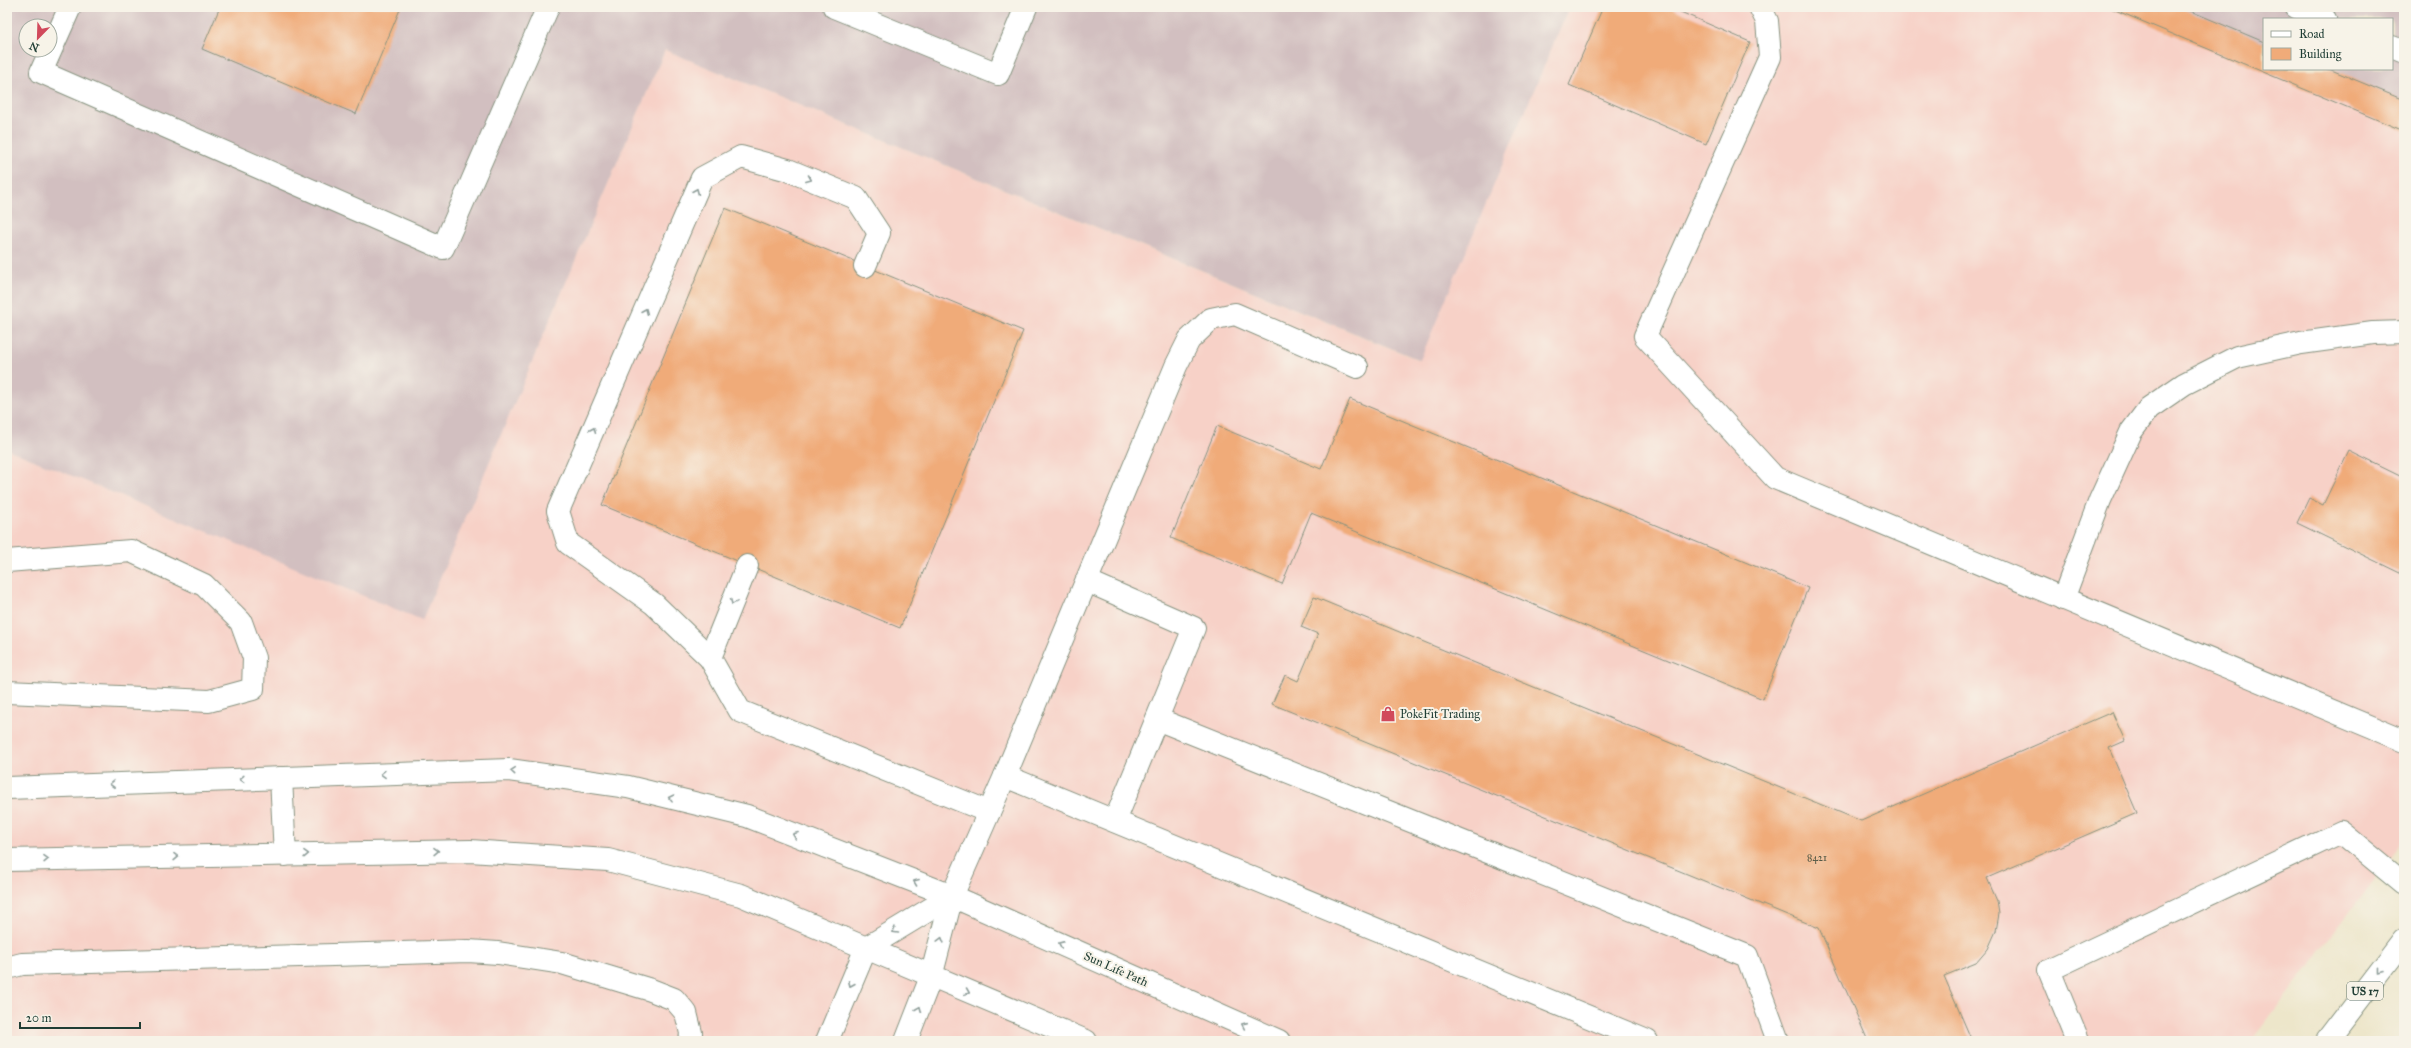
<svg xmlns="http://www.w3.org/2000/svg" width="2411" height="1048" font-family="'IM FELL Great Primer',serif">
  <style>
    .built { fill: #f7d1c7 }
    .industrial { fill: #d2bfc0; fill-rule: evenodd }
    .building { fill: #f0ab79 }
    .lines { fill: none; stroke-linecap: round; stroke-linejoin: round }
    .lane-casing { stroke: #86927f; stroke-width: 24 }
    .street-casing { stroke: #86927f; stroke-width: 24 }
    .primary-casing { stroke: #86927f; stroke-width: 24 }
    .lane { stroke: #fff; stroke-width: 22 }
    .street { stroke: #fff; stroke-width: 22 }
    .primary { stroke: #fff; stroke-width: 22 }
    .oneway { stroke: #8f9e9a }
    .labels { text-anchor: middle; stroke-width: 4; stroke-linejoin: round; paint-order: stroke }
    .number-label { font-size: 10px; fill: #535845 }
    .shield { fill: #f7f3e8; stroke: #60746a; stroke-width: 1 }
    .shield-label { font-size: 11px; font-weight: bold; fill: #1f3d34 }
    .poi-label { font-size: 12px; fill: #1f3d34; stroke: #f7f3e8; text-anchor: start }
    .street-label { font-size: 12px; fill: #1f3d34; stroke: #f7f3e8 }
  </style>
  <rect width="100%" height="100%" fill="#f7f3e8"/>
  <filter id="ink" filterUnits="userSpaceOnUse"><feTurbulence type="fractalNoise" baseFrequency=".025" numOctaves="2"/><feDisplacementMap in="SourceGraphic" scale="8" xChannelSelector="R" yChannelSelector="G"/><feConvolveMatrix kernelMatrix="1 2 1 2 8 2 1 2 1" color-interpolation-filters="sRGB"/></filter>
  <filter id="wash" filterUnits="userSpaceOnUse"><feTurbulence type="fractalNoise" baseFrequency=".012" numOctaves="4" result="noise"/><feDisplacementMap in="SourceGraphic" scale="16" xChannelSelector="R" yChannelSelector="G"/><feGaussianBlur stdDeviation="0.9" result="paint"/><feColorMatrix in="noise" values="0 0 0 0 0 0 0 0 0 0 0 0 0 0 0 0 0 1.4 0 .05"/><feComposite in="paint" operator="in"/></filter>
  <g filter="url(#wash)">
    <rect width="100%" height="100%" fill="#ede6ca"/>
    <!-- built -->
    <path class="built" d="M 1569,7 L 2115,7 L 2404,126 L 2404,841 L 2251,1041 L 7,1041 L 7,449 L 422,619 L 665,50 L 1419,360 Z"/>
    <!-- industrial -->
    <g class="industrial">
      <path d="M 7,7 L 1569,7 L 1420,360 L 665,50 L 422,620 L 7,449 ZM 26,26 L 50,26 L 50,50 L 26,50 Z"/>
      <path d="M 2115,7 L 2404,7 L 2404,126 L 2266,69 L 2392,69 L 2392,19 L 2264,19 L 2264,68 Z"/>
    </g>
    <g id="blocks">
      <!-- building -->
      <g class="building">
        <path d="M 220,7 L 401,7 L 356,114 L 202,49 Z"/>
        <path d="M 1603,7 L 1669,7 L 1750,42 L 1706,144 L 1569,85 Z"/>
        <path d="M 2108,7 L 2181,7 L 2264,42 L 2264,69 L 2329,69 L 2404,100 L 2404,131 Z"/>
        <path d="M 725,208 L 1023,331 L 900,628 L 602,505 Z"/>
        <path d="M 1350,399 L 1808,588 L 1763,699 L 1311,513 L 1282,584 L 1171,538 L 1217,426 L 1321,469 Z"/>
        <path d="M 2349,451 L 2404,478 L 2404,575 L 2297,523 L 2309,498 L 2323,505 Z"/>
        <path d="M 1314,597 L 1861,821 L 2112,712 L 2125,741 L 2109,748 L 2137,813 L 1987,878 L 1997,901 L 1999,914 L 1996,931 L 1988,949 L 1976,963 L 1944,976 L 1972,1041 L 1868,1041 L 1819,928 L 1272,704 L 1285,675 L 1298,681 L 1318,634 L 1301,627 Z"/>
      </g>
    </g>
  </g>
  <g filter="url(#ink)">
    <use href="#blocks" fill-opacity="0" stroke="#86927f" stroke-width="1"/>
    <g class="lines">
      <!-- lane casing -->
      <g class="lane-casing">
        <g id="lane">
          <path d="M 70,7 L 41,72 L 443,248 L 548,7"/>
          <path d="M 834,7 L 998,74 L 1026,7"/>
          <path d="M 1760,7 L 1767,21 L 1770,57 L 1645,336 L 1775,478 L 2404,741"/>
          <path d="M 2296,7 L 2325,19"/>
          <path d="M 2392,47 L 2404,52"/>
          <path d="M 865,266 L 879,233 L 856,198 L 788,170 L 741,157 L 702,178 L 558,511 L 568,543 L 654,604 L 710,658 L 740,711 L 989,812"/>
          <path d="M 7,561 L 131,551 L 204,585 L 241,622 L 254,658 L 253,689 L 209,701 L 7,692"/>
          <path d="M 1087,581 L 1194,628 L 1115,821"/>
          <path d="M 2063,599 L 2100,500 L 2131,432 L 2149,408 L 2184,384 L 2237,357 L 2301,343 L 2373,333 L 2404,332"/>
          <path d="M 710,658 L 747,566"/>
          <path d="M 1157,719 L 1747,956 L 1778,1041"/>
          <path d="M 1005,776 L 1647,1041"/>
          <path d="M 281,778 L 285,855"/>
          <path d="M 7,788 L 509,770 L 628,787 L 747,816 L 952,896 L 1005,776 L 1176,366 L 1189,340 L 1211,319 L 1235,314 L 1357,367"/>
          <path d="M 7,860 L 470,851 L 608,860 L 741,895 L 866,948"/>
          <path d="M 7,968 L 22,964 L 468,951 L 498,953 L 562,963 L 651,990 L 674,999 L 686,1013 L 691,1033 L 690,1041"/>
          <path d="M 2078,1041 L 2049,970 L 2341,832 L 2404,884"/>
        </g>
      </g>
      <!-- street casing -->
      <g class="street-casing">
        <g id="street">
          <path d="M 952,896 L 1279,1041"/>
          <path d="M 866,948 L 1086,1041"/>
          <path d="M 827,1041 L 866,948 L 952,896"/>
          <path d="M 906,1041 L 931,977 L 952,896"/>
        </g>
      </g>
      <!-- primary casing -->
      <g class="primary-casing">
        <path id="primary" d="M 2327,1041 L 2404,940"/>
      </g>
      <!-- lane -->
      <use href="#lane" class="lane"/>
      <!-- street -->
      <use href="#street" class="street"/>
      <!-- primary -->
      <use href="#primary" class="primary"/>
    </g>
    <!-- one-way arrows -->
    <defs><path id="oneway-chevron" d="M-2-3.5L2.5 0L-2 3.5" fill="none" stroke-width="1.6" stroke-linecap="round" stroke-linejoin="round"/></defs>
    <g class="oneway">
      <use href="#oneway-chevron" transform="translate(809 179) rotate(22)"/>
      <use href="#oneway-chevron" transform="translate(696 191) rotate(-67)"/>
      <use href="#oneway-chevron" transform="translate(645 311) rotate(-67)"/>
      <use href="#oneway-chevron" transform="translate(593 430) rotate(-67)"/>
      <use href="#oneway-chevron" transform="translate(733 602) rotate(112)"/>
      <use href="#oneway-chevron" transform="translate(513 771) rotate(-175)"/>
      <use href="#oneway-chevron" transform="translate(383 774) rotate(178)"/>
      <use href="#oneway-chevron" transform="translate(242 779) rotate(178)"/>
      <use href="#oneway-chevron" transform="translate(112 784) rotate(178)"/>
      <use href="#oneway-chevron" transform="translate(671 798) rotate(-166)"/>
      <use href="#oneway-chevron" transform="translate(795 835) rotate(-159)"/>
      <use href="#oneway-chevron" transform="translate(436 851) rotate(-1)"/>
      <use href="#oneway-chevron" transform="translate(306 854) rotate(-1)"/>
      <use href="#oneway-chevron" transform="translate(176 857) rotate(-1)"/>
      <use href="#oneway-chevron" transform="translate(46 859) rotate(-1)"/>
      <use href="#oneway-chevron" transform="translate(916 882) rotate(-159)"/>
      <use href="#oneway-chevron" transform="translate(895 931) rotate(149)"/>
      <use href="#oneway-chevron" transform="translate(941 940) rotate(-75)"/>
      <use href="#oneway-chevron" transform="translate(1061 944) rotate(-156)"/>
      <use href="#oneway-chevron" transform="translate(2380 971) rotate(128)"/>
      <use href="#oneway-chevron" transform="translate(851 984) rotate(113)"/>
      <use href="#oneway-chevron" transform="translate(967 992) rotate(22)"/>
      <use href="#oneway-chevron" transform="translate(919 1009) rotate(-68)"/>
      <use href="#oneway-chevron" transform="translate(1244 1025) rotate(-156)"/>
    </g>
  </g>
  <!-- icons -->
  <defs>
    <g id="shop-bare" transform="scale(1.2)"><path d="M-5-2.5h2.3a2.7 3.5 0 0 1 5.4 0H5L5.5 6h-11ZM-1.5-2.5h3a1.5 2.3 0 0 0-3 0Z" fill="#d1495b" stroke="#f7f3e8" stroke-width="2.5" paint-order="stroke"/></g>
  </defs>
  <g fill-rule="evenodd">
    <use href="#shop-bare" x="1388" y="714"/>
  </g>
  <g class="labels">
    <!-- number labels -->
    <g class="number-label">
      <text x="1817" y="861">8421</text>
    </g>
    <!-- shield labels -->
    <rect class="shield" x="2347" y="982" width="36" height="18" rx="3"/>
    <g class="shield-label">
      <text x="2365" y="995">US 17</text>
    </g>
    <!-- poi labels -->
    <g class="poi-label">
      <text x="1400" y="718">PokeFit Trading</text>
    </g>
    <!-- street labels -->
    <g class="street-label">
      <text transform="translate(1116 969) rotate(24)" y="4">Sun Life Path</text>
    </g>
  </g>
  <!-- margin -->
  <rect width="2411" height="1048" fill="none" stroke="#f7f3e8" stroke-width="24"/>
  <!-- legend -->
  <rect x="2263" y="18" width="130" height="52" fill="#f7f3e8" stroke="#a1aaa0"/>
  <rect x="2271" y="31" width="20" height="6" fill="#ffffff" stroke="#a1aaa0"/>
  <text x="2299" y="38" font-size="12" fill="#1f3d34">Road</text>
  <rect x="2271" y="48" width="20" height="12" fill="#f0ab79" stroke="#a1aaa0"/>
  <text x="2299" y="58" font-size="12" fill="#1f3d34">Building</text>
  <!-- north arrow -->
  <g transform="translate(38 38) rotate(203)"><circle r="19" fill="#f7f3e8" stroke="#a1aaa0"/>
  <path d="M0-3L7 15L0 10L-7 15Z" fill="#d1495b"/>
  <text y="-6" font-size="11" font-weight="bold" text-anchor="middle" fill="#1f3d34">N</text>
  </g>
  <!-- scale -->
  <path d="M20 1022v6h120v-6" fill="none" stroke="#1f3d34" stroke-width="2"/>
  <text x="26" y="1022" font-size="12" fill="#1f3d34" stroke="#f7f3e8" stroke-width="3" paint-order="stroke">20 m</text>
</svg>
